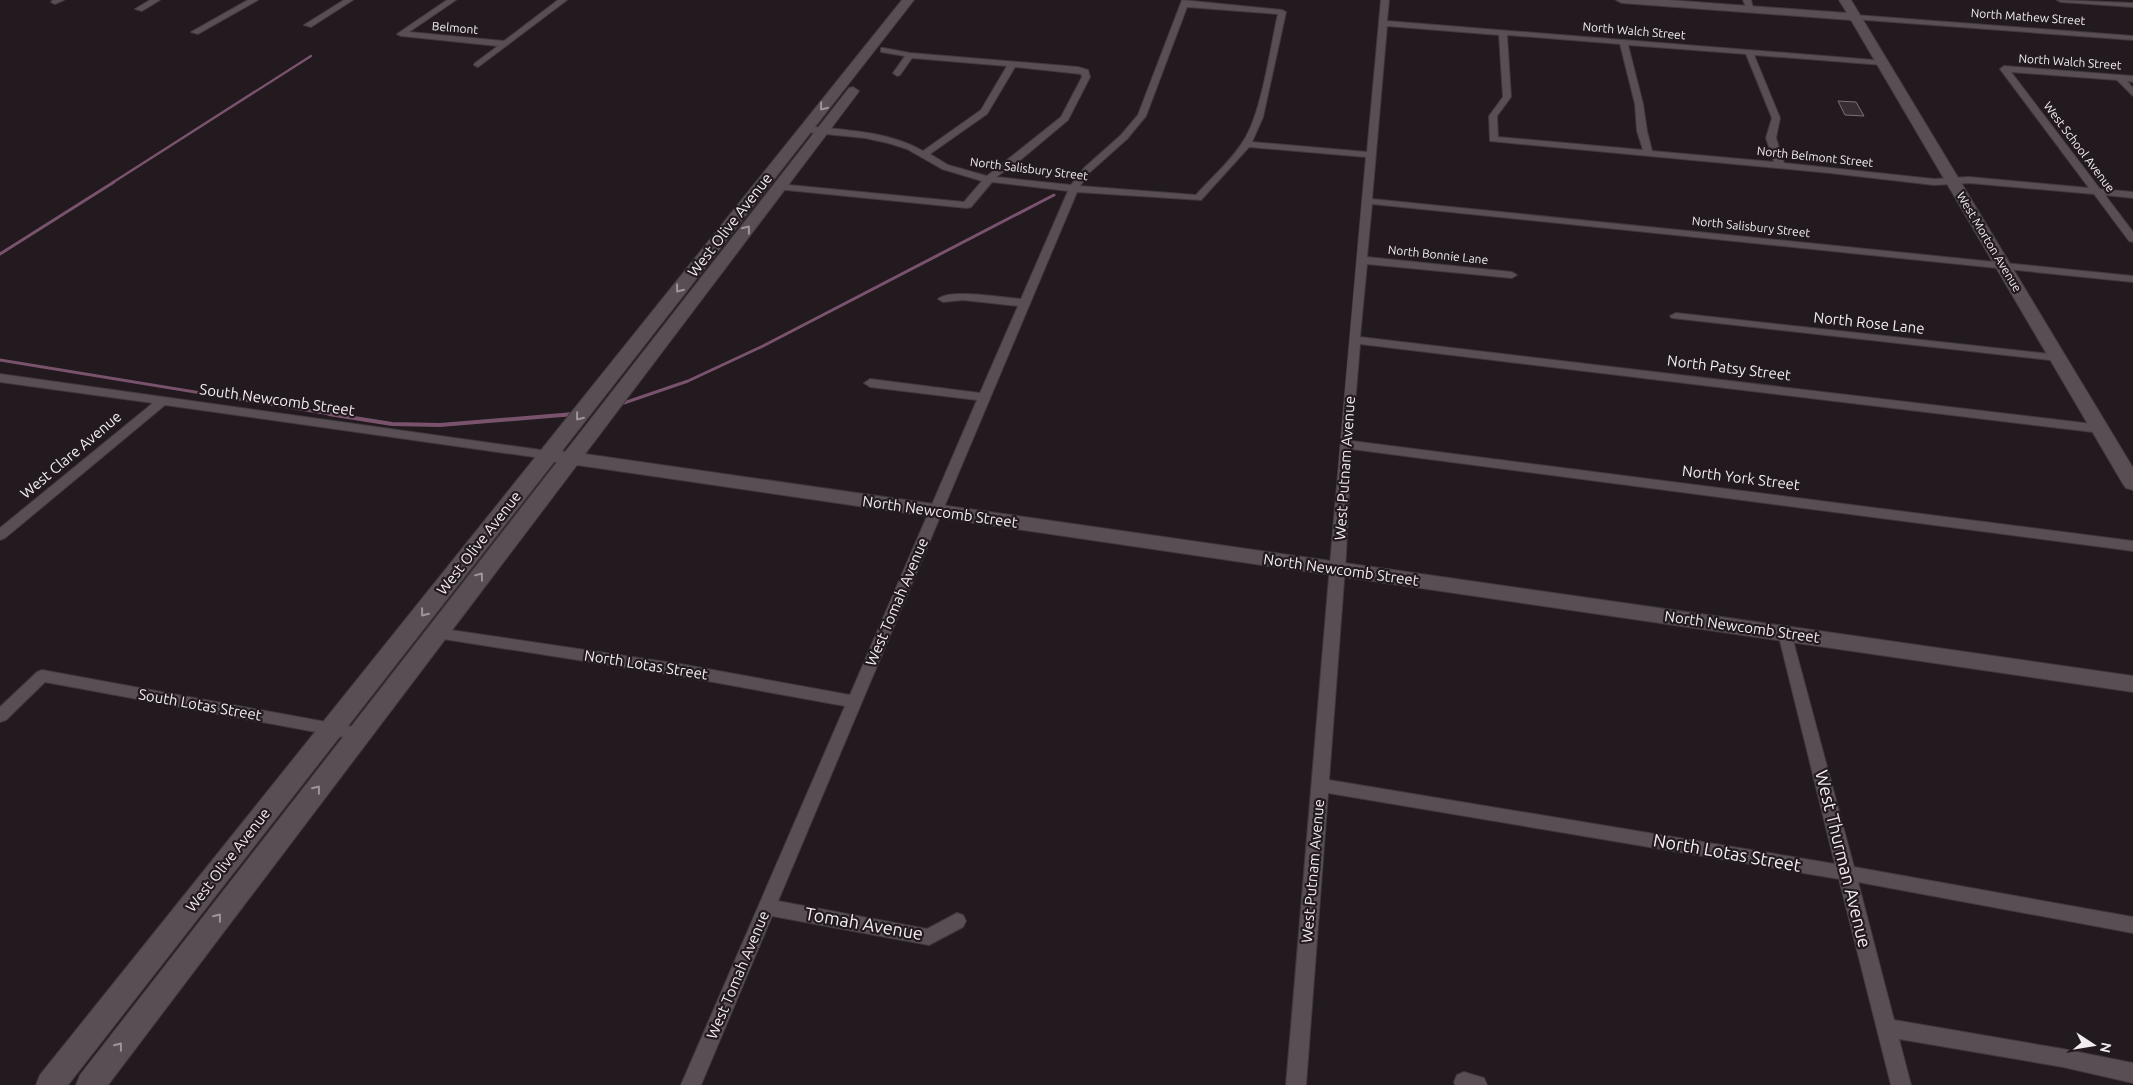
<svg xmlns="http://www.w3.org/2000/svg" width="2133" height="1085" font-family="Ubuntu,sans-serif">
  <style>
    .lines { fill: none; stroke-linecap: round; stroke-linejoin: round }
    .stream-far2 { stroke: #79526c; stroke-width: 2.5 }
    .stream-far1 { stroke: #79526c; stroke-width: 3 }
    .stream { stroke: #79526c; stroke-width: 4 }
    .building { fill: #372e34; stroke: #7c7278 }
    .street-casing { stroke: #3f383c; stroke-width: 2 }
    .secondary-casing { stroke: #3f383c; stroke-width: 2 }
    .street { fill: #584e54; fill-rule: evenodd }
    .secondary { fill: #584e54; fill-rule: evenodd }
    .oneway { stroke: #9d959a }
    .labels { text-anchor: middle; stroke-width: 4.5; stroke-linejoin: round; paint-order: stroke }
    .far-street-label { font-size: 12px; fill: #f2ecf0; stroke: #231a20 }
    .street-label { font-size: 15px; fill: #f2ecf0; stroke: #231a20 }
    .near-street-label { font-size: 18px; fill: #f2ecf0; stroke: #231a20 }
  </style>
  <rect width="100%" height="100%" fill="#231a20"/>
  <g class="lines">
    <!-- stream-far2 -->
    <path class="stream-far2" d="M 112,183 L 311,56"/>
    <!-- stream-far1 -->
    <g class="stream-far1">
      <path d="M 0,254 L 114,182"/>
      <path d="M 0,360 L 336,415"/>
      <path d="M 618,405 L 688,381 L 763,346 L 1054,195"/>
      <path d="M 563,415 L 574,414"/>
    </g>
    <!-- stream -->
    <path class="stream" d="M 329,414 L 392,424 L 440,425 L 574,414"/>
  </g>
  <!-- building -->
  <path class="building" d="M 1838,101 L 1856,102 L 1864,116 L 1845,115 Z"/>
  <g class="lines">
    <!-- street casing -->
    <g class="street-casing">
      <g id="street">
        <path d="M 53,0 L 64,0 L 55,4 L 51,2 Z"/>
        <path d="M 150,0 L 160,0 L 142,11 L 135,9 Z"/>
        <path d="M 248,0 L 258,0 L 198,34 L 191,32 Z"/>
        <path d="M 344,0 L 353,0 L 311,27 L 304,25 Z"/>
        <path d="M 447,0 L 456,0 L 409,32 L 504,41 L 558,0 L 567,0 L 478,67 L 474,65 L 475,63 L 498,46 L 401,36 L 397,34 Z"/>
        <path d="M 1182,0 L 1282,10 L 1286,12 L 1263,117 L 1252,142 L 1367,152 L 1381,0 L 1389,0 L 1387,21 L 1886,61 L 1886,65 L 1883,65 L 1754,55 L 1780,118 L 1776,138 L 1784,163 L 1934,179 L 1969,177 L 2089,188 L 2000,69 L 2004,66 L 2133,76 L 2133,82 L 2127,81 L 2133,88 L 2133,96 L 2117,80 L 2011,72 L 2100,189 L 2133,192 L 2133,198 L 2105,195 L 2133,232 L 2133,242 L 2129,241 L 2094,194 L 1969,183 L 1934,185 L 1830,173 L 1490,141 L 1489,116 L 1503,97 L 1499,35 L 1387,26 L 1372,199 L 2133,276 L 2133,282 L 1372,204 L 1367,257 L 1512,272 L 1517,275 L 1512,278 L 1367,264 L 1360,337 L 2101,425 L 2107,429 L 2101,433 L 1360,344 L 1352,441 L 2133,541 L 2133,551 L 1351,449 L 1346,554 L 1329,780 L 1835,864 L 1778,633 L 1780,629 L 1790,629 L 1854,867 L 2133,917 L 2133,933 L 1858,882 L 1894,1020 L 2063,1049 L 2133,1063 L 2133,1083 L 2063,1067 L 1899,1039 L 1911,1085 L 1891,1085 L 1839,879 L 1328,793 L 1306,1085 L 1286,1085 C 1313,776 1337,466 1366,157 L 1249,147 L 1201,200 L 1077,192 L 778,901 L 927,929 L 957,913 L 963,915 L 966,921 L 963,927 L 929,945 L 772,916 L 701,1085 L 681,1085 L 845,706 L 680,676 L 437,638 L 432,637 L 430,633 L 432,629 L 437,628 L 680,664 L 850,695 L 977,400 L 870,387 L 864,383 L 870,379 L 980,393 L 1018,306 L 963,300 L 943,302 L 938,299 C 950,288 1004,298 1021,299 L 1068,191 L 992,182 L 971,207 L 967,208 L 776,189 L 776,185 L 779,184 L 964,202 L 982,181 L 942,169 L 907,149 L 888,143 L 865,138 L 805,132 L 800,129 L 805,126 C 844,130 888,131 923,151 L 981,110 L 1007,66 L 912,58 L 900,75 L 897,76 L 893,73 L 905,56 L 881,52 L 881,48 L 884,48 L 910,53 L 1078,67 L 1088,70 L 1090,77 L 1068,120 L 1018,162 L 996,177 L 1071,185 L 1084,168 L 1121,135 L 1138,115 ZM 1187,7 L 1278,14 C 1270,48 1262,112 1244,140 C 1231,161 1212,177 1196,195 L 1080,186 L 1090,172 L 1127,139 L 1146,116 ZM 1507,35 L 1620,44 L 1635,104 L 1637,131 L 1643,150 L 1498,137 L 1497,116 L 1511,97 ZM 1628,45 L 1746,54 L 1772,118 L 1766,138 L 1774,162 L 1652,151 L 1647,131 L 1643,104 ZM 1015,67 L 1081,74 L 1082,77 L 1061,117 L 987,176 L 948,165 L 930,154 L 987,114 Z"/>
        <path d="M 1743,0 L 1751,0 L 1754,12 L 1748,12 Z"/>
        <path d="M 2057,0 L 2133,3 L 2133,7 L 2061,2 Z"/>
        <path d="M 1855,15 L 2133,36 L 2133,40 L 1852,19 L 1851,17 Z"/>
        <path d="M 1676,313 L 2059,355 L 2065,358 L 2059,361 L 1672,318 L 1670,316 Z"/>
        <path d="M 0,374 L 548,451 L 554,455 L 548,459 L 165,405 L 5,538 L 0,540 L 0,528 L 153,403 L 0,382 Z"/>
        <path d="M 42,670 L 359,728 L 365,730 L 367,734 L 365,738 L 359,740 L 45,682 L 6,720 L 0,722 L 0,707 L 37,672 Z"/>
        <path d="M 1464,1072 L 1484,1078 L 1487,1085 L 1455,1085 L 1454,1082 L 1457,1075 Z"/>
      </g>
    </g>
    <!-- secondary casing -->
    <g class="secondary-casing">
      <g id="secondary">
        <path d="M 902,0 L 914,0 L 562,451 L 565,452 L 849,88 L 853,87 L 859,91 L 857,94 L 585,454 L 2133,676 L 2133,692 L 577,465 L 108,1085 L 76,1085 L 80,1075 L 557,462 L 554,462 L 68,1085 L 36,1085 L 40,1075 Z"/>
        <path d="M 1616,0 L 1668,0 L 1847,13 L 1839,0 L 1851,0 L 2133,468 L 2133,490 L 2126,488 L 2123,484 L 1851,20 L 1622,3 Z"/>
      </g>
    </g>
    <!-- street -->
    <use href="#street" class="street"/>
    <!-- secondary -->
    <use href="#secondary" class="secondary"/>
  </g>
  <!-- one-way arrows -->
  <defs><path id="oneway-chevron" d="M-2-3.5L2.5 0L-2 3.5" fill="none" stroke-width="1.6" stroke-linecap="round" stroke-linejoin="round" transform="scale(1.25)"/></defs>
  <g class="oneway">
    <use href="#oneway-chevron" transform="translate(823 107) rotate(129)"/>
    <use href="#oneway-chevron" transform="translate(747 229) rotate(-52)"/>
    <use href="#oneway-chevron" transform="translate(679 289) rotate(128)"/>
    <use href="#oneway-chevron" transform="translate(579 417) rotate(128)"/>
    <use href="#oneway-chevron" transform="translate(480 576) rotate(-53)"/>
    <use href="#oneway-chevron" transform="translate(424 613) rotate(128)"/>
    <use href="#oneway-chevron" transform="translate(317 789) rotate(-52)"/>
    <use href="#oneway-chevron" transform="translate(218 917) rotate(-52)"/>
    <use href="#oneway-chevron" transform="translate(119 1046) rotate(-52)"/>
  </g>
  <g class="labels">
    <!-- far-street labels -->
    <g class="far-street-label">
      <text transform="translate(2028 17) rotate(4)" y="4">North Mathew Street</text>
      <text transform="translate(455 28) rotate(5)" y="4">Belmont</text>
      <text transform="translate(1634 31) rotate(5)" y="4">North Walch Street</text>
      <text transform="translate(2070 62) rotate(4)" y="4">North Walch Street</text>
      <text transform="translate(2079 147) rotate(53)" y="4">West School Avenue</text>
      <text transform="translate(1815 157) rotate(6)" y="4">North Belmont Street</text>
      <text transform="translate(1029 169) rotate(7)" y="4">North Salisbury Street</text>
      <text transform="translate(1751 227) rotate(6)" y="4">North Salisbury Street</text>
      <text transform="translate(1989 242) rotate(59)" y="4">West Morton Avenue</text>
      <text transform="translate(1438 255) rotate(6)" y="4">North Bonnie Lane</text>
    </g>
    <!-- street labels -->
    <g class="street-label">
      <text transform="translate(730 225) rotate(-52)" y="5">West Olive Avenue</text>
      <text transform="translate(1869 323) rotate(6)" y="5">North Rose Lane</text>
      <text transform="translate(1729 368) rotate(7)" y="5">North Patsy Street</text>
      <text transform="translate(277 400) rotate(8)" y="5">South Newcomb Street</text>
      <text transform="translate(71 455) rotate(-40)" y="5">West Clare Avenue</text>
      <text transform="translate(1345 468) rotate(-86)" y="5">West Putnam Avenue</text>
      <text transform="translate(1741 478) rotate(7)" y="5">North York Street</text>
      <text transform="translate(940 512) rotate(8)" y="5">North Newcomb Street</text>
      <text transform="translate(479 543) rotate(-52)" y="5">West Olive Avenue</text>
      <text transform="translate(1341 570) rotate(8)" y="5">North Newcomb Street</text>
      <text transform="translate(897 602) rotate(-67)" y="5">West Tomah Avenue</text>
      <text transform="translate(1742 627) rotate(8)" y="5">North Newcomb Street</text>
      <text transform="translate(646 665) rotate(9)" y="5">North Lotas Street</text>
      <text transform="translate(200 705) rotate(10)" y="5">South Lotas Street</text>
      <text transform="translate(228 860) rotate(-52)" y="5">West Olive Avenue</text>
      <text transform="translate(1313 871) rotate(-85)" y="5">West Putnam Avenue</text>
      <text transform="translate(738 975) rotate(-67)" y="5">West Tomah Avenue</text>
    </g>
    <!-- near-street labels -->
    <g class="near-street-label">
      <text transform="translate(1727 853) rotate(10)" y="6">North Lotas Street</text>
      <text transform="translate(1843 859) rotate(76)" y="6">West Thurman Avenue</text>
      <text transform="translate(864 924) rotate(10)" y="6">Tomah Avenue</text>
    </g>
  </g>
  <!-- north arrow -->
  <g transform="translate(2093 1045) rotate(102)" stroke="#231a20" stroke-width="4" paint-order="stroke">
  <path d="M0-4L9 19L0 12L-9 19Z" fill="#f2ecf0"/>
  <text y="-8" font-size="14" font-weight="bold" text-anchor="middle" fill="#f2ecf0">N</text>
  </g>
</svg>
